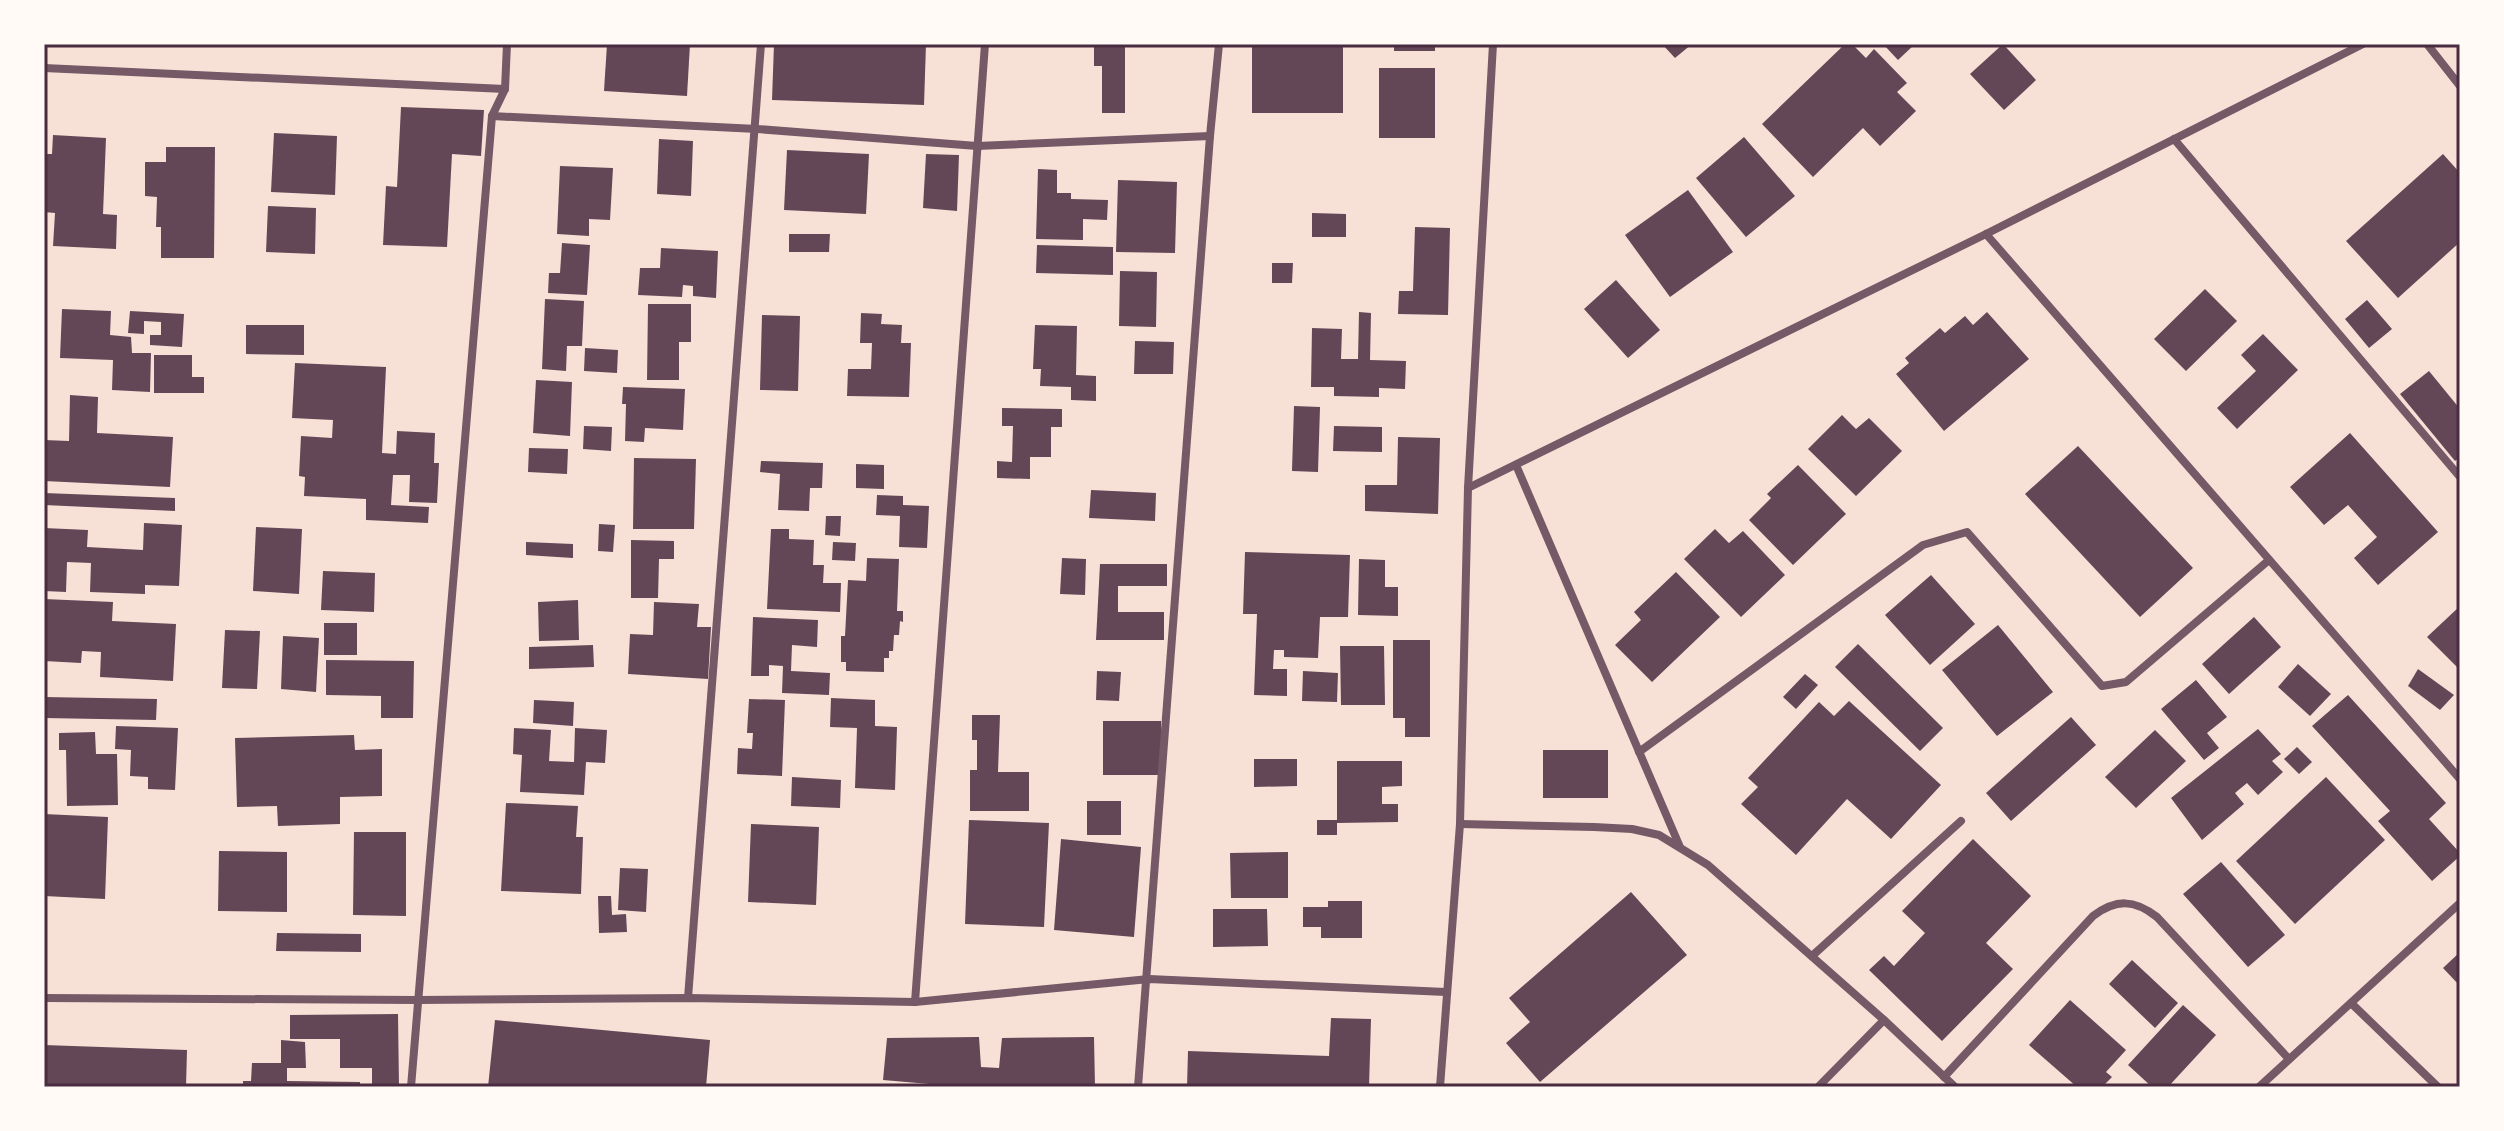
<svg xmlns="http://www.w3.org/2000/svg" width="2504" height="1131" font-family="Montserrat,sans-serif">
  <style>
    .building { fill: #644757 }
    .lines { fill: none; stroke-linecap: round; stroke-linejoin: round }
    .minor { stroke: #755966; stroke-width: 8 }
    .neatline { fill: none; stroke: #4a2c40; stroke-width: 3 }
  </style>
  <rect width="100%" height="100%" fill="#f7e1d7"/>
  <!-- building -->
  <g class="building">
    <path d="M 607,44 L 690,44 L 687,96 L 604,91 Z"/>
    <path d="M 774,44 L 926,44 L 924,105 L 772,100 Z"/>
    <path d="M 1094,44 L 1125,44 L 1125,113 L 1102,113 L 1102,66 L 1094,66 Z"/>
    <rect x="1252" y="44" width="91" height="69"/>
    <rect x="1394" y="44" width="41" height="7"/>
    <path d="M 1662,44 L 1692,44 L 1675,58 Z"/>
    <path d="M 1845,44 L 1852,44 L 1866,58 L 1874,49 L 1907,83 L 1897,92 L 1916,111 L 1880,146 L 1863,128 L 1813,177 L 1762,124 Z"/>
    <path d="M 1883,44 L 1915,44 L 1898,60 Z"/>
    <path d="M 2003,44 L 2036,80 L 2004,110 L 1970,74 Z"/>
    <rect x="1379" y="68" width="56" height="70"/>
    <path d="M 401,107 L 484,110 L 481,156 L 452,154 L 447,247 L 383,245 L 386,186 L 397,187 Z"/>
    <path d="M 274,133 L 337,136 L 335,195 L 271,192 Z"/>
    <path d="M 53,135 L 106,138 L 103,214 L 117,215 L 116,249 L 53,246 L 55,213 L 44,212 L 44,154 L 52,154 Z"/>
    <path d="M 1744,137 L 1795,196 L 1746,237 L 1696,178 Z"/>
    <path d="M 659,139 L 693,141 L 691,196 L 657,194 Z"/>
    <path d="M 166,147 L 215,147 L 214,258 L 161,258 L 161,227 L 156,227 L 157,197 L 145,196 L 145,162 L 166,162 Z"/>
    <path d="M 787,150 L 869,154 L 866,214 L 784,210 Z"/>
    <path d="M 926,154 L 959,155 L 957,211 L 923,208 Z"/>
    <path d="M 2443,154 L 2460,173 L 2460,242 L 2398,298 L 2346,241 Z"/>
    <path d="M 560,166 L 613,168 L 610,220 L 589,219 L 589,236 L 557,234 Z"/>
    <path d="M 1038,169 L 1057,170 L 1057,193 L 1071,193 L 1071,199 L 1108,200 L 1107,220 L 1083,219 L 1083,240 L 1036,239 Z"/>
    <path d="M 1118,180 L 1177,182 L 1175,253 L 1116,252 Z"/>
    <path d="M 1688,190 L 1733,252 L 1670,297 L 1625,235 Z"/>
    <path d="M 268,206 L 316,208 L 315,254 L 266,252 Z"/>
    <path d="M 1312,213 L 1346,214 L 1346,237 L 1312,237 Z"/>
    <path d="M 1415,227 L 1450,228 L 1448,315 L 1398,314 L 1399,291 L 1413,291 Z"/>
    <path d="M 789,234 L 830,234 L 829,252 L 789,252 Z"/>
    <path d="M 562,243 L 590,245 L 587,295 L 548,293 L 549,273 L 560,273 Z"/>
    <path d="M 1037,245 L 1113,247 L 1113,275 L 1036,273 Z"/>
    <path d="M 661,248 L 718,251 L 716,298 L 693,296 L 693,286 L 683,285 L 682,297 L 638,295 L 640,268 L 660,268 Z"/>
    <path d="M 1272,263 L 1293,263 L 1292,283 L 1272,283 Z"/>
    <path d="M 1120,271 L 1157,272 L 1156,327 L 1119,326 Z"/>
    <path d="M 1616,280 L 1660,330 L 1628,358 L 1584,309 Z"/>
    <path d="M 2205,289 L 2237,321 L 2186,371 L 2154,339 Z"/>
    <path d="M 545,299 L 584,301 L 582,346 L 567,346 L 566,371 L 542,369 Z"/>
    <path d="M 2367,300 L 2392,329 L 2369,348 L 2345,319 Z"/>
    <path d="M 648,304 L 691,304 L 691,342 L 679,342 L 679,380 L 647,380 Z"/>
    <path d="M 62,309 L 111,311 L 110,335 L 131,337 L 132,353 L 151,353 L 150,392 L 112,390 L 113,360 L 60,358 Z"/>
    <path d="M 130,311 L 184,314 L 182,347 L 150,345 L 150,335 L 161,335 L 161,322 L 144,321 L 144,334 L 128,333 Z"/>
    <path d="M 1359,312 L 1371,313 L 1370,360 L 1406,361 L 1405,389 L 1379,388 L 1379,397 L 1334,396 L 1334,387 L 1311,387 L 1312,328 L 1342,329 L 1341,359 L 1358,359 Z"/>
    <path d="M 1987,312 L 2029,359 L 1944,431 L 1896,374 L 1909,363 L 1905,358 L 1940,328 L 1945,333 L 1965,316 L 1973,325 Z"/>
    <path d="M 861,313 L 882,314 L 881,324 L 902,325 L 901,343 L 911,343 L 909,397 L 847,396 L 848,369 L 871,369 L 872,343 L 860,343 Z"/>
    <path d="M 762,315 L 800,316 L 798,391 L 760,390 Z"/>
    <path d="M 246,325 L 304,325 L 304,355 L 246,354 Z"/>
    <path d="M 1035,325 L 1077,326 L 1076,375 L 1096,376 L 1096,401 L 1071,400 L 1071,387 L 1040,386 L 1041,369 L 1033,369 Z"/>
    <path d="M 2263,334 L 2298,370 L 2237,429 L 2217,408 L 2256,371 L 2241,355 Z"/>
    <path d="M 1135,341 L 1174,342 L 1173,374 L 1134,374 Z"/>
    <path d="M 585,348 L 618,350 L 617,373 L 584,371 Z"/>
    <path d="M 154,355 L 192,355 L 192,377 L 204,377 L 204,393 L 154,393 Z"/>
    <path d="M 295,363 L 386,367 L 382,453 L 396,454 L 397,431 L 435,433 L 434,463 L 439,463 L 437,503 L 409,502 L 410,475 L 393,475 L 391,505 L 429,507 L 428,523 L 366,520 L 366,499 L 304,496 L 305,477 L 299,476 L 301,436 L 332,438 L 333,420 L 292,418 Z"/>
    <path d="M 2429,371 L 2460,409 L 2460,457 L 2455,461 L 2400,394 Z"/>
    <path d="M 536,380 L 572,382 L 570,436 L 533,433 Z"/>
    <path d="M 623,387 L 685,389 L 683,430 L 645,428 L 644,442 L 625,441 L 626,404 L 622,404 Z"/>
    <path d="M 70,395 L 98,397 L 97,433 L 173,437 L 170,487 L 44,481 L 44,440 L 69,441 Z"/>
    <path d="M 1294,406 L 1320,407 L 1318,472 L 1292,471 Z"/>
    <path d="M 1002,408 L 1062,409 L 1062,427 L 1051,427 L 1051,457 L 1030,457 L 1030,479 L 997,478 L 997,461 L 1012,462 L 1013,426 L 1002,426 Z"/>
    <path d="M 1842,415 L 1856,429 L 1869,418 L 1902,451 L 1856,496 L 1808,449 Z"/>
    <path d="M 584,426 L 612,427 L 611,451 L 583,449 Z"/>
    <path d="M 1334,426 L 1382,427 L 1382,452 L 1333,451 Z"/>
    <path d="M 2350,433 L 2438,532 L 2378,585 L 2354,558 L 2377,537 L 2348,505 L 2324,525 L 2290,487 Z"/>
    <path d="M 1398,437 L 1440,438 L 1438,514 L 1365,511 L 1365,485 L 1397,485 Z"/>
    <path d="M 2078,446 L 2193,568 L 2140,617 L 2025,494 Z"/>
    <path d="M 529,448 L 568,449 L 567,474 L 528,472 Z"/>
    <path d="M 634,458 L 696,459 L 694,529 L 633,529 Z"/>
    <path d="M 761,461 L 823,463 L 822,488 L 810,488 L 809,511 L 778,510 L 780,474 L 760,472 Z"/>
    <path d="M 856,464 L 884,465 L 884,489 L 856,488 Z"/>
    <path d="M 1798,465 L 1846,514 L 1793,565 L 1749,520 L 1771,498 L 1767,494 Z"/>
    <path d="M 1091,490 L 1156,493 L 1155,521 L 1089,518 Z"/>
    <path d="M 44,493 L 175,498 L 175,511 L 44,505 Z"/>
    <path d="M 877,495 L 903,496 L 903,505 L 929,506 L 927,548 L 899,547 L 900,516 L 876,515 Z"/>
    <path d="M 826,516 L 841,516 L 840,536 L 825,535 Z"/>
    <path d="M 144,523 L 182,525 L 179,586 L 145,585 L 145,594 L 90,592 L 91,563 L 67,562 L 66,592 L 44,591 L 44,528 L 88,530 L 87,547 L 143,550 Z"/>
    <path d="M 599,524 L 615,525 L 613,552 L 598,551 Z"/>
    <path d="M 256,527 L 302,529 L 299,594 L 253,591 Z"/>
    <path d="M 771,529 L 789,529 L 789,539 L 814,540 L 813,565 L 824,565 L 823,583 L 841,583 L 840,612 L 767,609 Z"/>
    <path d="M 1715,529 L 1729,543 L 1743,531 L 1785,575 L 1741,617 L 1684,559 Z"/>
    <path d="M 631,540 L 674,541 L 674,559 L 659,559 L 658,598 L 631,598 Z"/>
    <path d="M 526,542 L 573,544 L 573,558 L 526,555 Z"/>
    <path d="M 833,542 L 856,543 L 855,561 L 832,560 Z"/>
    <path d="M 1245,552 L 1350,555 L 1348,617 L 1320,617 L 1318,658 L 1284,657 L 1284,650 L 1274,650 L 1273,669 L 1287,669 L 1287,696 L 1254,695 L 1257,614 L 1243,614 Z"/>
    <path d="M 867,558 L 899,559 L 897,611 L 903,611 L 903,622 L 900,621 L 899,635 L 894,635 L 893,651 L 889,651 L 889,658 L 884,658 L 884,672 L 846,671 L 846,662 L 841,662 L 841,636 L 845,636 L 848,580 L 866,581 Z"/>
    <path d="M 1062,558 L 1086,559 L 1085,595 L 1060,594 Z"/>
    <path d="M 1359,559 L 1385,560 L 1385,587 L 1398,587 L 1398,616 L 1358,615 Z"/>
    <path d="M 1100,564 L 1167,564 L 1167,586 L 1118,586 L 1118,612 L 1164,612 L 1164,640 L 1096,640 Z"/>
    <path d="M 323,571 L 375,573 L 374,612 L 321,610 Z"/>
    <path d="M 1676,572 L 1720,617 L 1652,682 L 1615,645 L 1641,620 L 1634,612 Z"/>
    <path d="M 1931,575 L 1975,624 L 1930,665 L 1885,615 Z"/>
    <path d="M 44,599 L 113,602 L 112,621 L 176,624 L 173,681 L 100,677 L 101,652 L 82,651 L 81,663 L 44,661 Z"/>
    <path d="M 578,600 L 579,640 L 539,641 L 538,602 Z"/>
    <path d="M 654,602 L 699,604 L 697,627 L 711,627 L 708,679 L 628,674 L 630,634 L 653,635 Z"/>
    <path d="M 2460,606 L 2460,670 L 2427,637 Z"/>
    <path d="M 753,617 L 818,620 L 817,647 L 792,645 L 791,671 L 830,673 L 829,695 L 782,693 L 783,666 L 769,665 L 769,676 L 751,676 Z"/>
    <path d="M 2254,617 L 2281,647 L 2229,694 L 2202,664 Z"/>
    <rect x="324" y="623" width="33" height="32"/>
    <path d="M 1998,625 L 2053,692 L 1997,736 L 1942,670 Z"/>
    <path d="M 225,630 L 260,631 L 257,689 L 222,688 Z"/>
    <path d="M 283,636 L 319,638 L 316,692 L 281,689 Z"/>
    <path d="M 1393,640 L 1430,640 L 1430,737 L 1405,737 L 1405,718 L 1393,718 Z"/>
    <path d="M 1858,644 L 1943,728 L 1920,751 L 1835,667 Z"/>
    <path d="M 593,645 L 594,667 L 529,669 L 529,647 Z"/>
    <path d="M 1340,646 L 1384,646 L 1385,705 L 1341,705 Z"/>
    <path d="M 326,660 L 414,661 L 413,718 L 381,718 L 381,696 L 326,695 Z"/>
    <path d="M 2298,664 L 2331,694 L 2310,716 L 2278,687 Z"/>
    <path d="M 2418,669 L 2454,695 L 2440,710 L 2408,686 Z"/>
    <path d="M 1097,671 L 1121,672 L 1119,701 L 1096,700 Z"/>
    <path d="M 1303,671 L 1338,673 L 1337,702 L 1302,701 Z"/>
    <path d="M 1805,674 L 1818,685 L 1796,709 L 1783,697 Z"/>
    <path d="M 2196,680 L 2227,717 L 2207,733 L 2219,748 L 2204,760 L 2161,709 Z"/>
    <path d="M 2348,695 L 2446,803 L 2429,819 L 2460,853 L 2460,856 L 2432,881 L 2378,821 L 2390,811 L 2312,726 Z"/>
    <path d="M 44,697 L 157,699 L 156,720 L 44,718 Z"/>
    <path d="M 831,698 L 875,700 L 875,726 L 897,727 L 895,790 L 855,788 L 857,728 L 830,727 Z"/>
    <path d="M 749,699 L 785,700 L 782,776 L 737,774 L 738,748 L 752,749 L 753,733 L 747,733 Z"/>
    <path d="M 534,700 L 574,702 L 573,726 L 533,723 Z"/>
    <path d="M 1849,701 L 1941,785 L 1891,839 L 1847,799 L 1796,855 L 1741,804 L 1758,787 L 1748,778 L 1819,702 L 1834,716 Z"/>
    <path d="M 972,715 L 1000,715 L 998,772 L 1029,772 L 1029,811 L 970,811 L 970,770 L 977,770 L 977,740 L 972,740 Z"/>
    <path d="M 2071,717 L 2096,745 L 2011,821 L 1986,793 Z"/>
    <rect x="1103" y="721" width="58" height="54"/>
    <path d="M 116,726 L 178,728 L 175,790 L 148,789 L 148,777 L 130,776 L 131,750 L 115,749 Z"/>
    <path d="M 514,728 L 551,730 L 549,761 L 574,762 L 575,728 L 607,730 L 605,763 L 586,762 L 584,795 L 520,792 L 522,755 L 513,754 Z"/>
    <path d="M 2258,729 L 2281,754 L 2272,761 L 2283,772 L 2258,795 L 2247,783 L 2235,793 L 2244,804 L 2202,840 L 2171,798 Z"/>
    <path d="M 2155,730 L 2186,761 L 2136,808 L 2105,777 Z"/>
    <path d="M 95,732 L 96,754 L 117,754 L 118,805 L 67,806 L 66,750 L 59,750 L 59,733 Z"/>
    <path d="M 354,735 L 355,750 L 382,749 L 382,796 L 340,797 L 340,824 L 278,826 L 277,806 L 237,807 L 235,738 Z"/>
    <path d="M 2297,747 L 2312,762 L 2299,774 L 2284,759 Z"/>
    <rect x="1543" y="750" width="65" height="48"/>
    <path d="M 1254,759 L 1297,759 L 1297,786 L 1254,787 Z"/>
    <path d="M 1337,761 L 1402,761 L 1402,786 L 1382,787 L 1382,804 L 1398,804 L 1398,822 L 1337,823 L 1337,835 L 1317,835 L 1317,820 L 1337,820 Z"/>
    <path d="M 792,777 L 841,780 L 840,808 L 791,806 Z"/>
    <path d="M 2326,777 L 2385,840 L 2295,924 L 2236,861 Z"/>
    <rect x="1087" y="801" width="34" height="34"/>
    <path d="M 506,803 L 578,806 L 576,837 L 583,837 L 581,894 L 501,891 Z"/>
    <path d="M 44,814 L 108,817 L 105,899 L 44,896 Z"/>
    <path d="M 969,820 L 1049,823 L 1044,927 L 965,924 Z"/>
    <path d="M 751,824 L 819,827 L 816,905 L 748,902 Z"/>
    <path d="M 354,832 L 406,832 L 406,916 L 353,915 Z"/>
    <path d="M 1061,839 L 1141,847 L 1134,937 L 1054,930 Z"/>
    <path d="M 1973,839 L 2031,896 L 1986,943 L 2013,969 L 1942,1041 L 1869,970 L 1884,956 L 1894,966 L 1925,933 L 1902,911 Z"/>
    <path d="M 219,851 L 287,852 L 287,912 L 218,911 Z"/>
    <path d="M 1288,852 L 1288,898 L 1231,898 L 1230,853 Z"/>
    <path d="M 2221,862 L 2285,935 L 2248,967 L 2183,894 Z"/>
    <path d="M 620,868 L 648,869 L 646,912 L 618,910 Z"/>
    <path d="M 1631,892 L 1687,955 L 1540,1082 L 1506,1043 L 1530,1022 L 1509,998 Z"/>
    <path d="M 598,896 L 611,896 L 612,915 L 626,914 L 627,932 L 599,933 Z"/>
    <path d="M 1328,901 L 1362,901 L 1362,938 L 1321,938 L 1321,927 L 1303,927 L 1303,907 L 1328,907 Z"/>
    <path d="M 1213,909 L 1267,909 L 1268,946 L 1213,947 Z"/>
    <path d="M 277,933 L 361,934 L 361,952 L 276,951 Z"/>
    <path d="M 2460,952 L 2460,986 L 2443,968 Z"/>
    <path d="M 2132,960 L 2178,1003 L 2155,1028 L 2109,984 Z"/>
    <path d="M 2070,1000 L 2126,1050 L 2106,1072 L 2112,1077 L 2102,1087 L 2077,1087 L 2029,1045 Z"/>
    <path d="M 2183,1005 L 2216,1035 L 2168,1087 L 2152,1087 L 2128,1065 Z"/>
    <path d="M 398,1014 L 399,1087 L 372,1087 L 372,1068 L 340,1068 L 340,1039 L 290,1039 L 290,1015 Z"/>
    <path d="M 1331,1018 L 1371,1019 L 1369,1087 L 1187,1087 L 1188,1051 L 1329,1056 Z"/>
    <path d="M 495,1020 L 710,1040 L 706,1087 L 488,1087 Z"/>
    <path d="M 979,1037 L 981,1067 L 999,1068 L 1002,1038 L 1094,1037 L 1095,1087 L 964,1087 L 883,1080 L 887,1038 Z"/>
    <path d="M 281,1040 L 305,1042 L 306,1068 L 287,1068 L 287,1081 L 360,1082 L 360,1087 L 243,1087 L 243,1081 L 251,1081 L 252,1063 L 281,1063 Z"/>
    <path d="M 44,1045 L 187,1050 L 186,1087 L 44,1087 Z"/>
  </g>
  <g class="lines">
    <!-- minor -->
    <g class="minor">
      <path d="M 2427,44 L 2460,86"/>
      <path d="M 44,68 L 505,89"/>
      <path d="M 492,116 L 757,129 L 977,146 L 1210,136"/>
      <path d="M 2174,139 L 2460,477"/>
      <path d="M 1986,234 L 2460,779"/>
      <path d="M 1516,465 L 1680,847"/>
      <path d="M 1468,488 L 1986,234 L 2363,44"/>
      <path d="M 1639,752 L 1923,545 L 1967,532 L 2102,686 L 2126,682 L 2269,560"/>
      <path d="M 1460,824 L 1594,827 L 1632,829 L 1659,835 L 1708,865 L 1884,1020 L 1955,1087"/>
      <path d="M 1812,956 L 1961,821"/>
      <path d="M 44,998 L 418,1000 L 688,998 L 915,1002 L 1149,979 L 1446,992"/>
      <path d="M 688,998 L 761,44"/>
      <path d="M 915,1002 L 985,44"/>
      <path d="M 2351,1003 L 2438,1087"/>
      <path d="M 1944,1077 L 2093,916 C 2116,899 2134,899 2157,917 L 2289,1059"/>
      <path d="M 411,1087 L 492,116 L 505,89 L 507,44"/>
      <path d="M 1138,1087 L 1210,136 L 1219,44"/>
      <path d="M 1440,1087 L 1460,824 L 1468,488 L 1493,44"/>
      <path d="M 1818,1087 L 1884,1020"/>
      <path d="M 2259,1087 L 2460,903"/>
    </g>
  </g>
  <!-- border -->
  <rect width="2504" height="1131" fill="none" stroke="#fffaf5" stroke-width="92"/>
  <rect x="46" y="46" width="2412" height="1039" class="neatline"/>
</svg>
